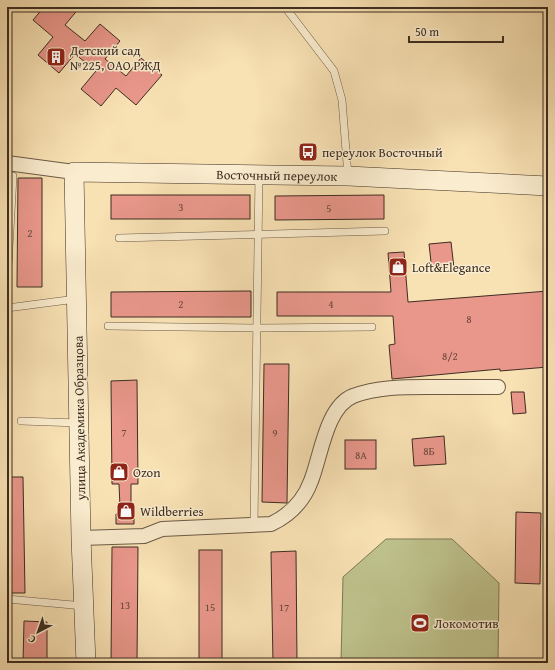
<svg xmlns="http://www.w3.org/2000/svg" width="555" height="670" font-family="'Gentium Book Plus',serif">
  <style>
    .green { fill: #bec28c; stroke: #7e7856 }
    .building { fill: #e9978b; stroke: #3d2d21 }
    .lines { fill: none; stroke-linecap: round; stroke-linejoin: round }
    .lane-casing { stroke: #6c5a46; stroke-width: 8 }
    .street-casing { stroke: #6c5a46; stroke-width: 16 }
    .secondary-casing { stroke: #3d2d21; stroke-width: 20 }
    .lane { stroke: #faecce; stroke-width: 7 }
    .street { stroke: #faecce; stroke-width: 14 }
    .secondary { stroke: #faecce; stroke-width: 19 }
    .labels { text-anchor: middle; stroke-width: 3; stroke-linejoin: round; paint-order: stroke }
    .number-label { font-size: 11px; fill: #68483c }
    .poi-label { font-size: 13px; fill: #3d2d21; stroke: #faecce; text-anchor: start }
    .street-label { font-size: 13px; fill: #3d2d21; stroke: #faecce }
  </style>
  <rect width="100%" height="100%" fill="#f8e1b3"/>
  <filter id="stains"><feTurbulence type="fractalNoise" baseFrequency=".005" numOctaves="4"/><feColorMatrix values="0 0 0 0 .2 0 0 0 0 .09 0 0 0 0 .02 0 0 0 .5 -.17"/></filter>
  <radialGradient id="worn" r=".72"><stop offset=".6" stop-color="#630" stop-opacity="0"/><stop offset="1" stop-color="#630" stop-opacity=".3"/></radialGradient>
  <!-- green -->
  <path class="green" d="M 386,539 L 452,539 L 499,583 L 498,663 L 341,663 L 343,577 Z"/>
  <!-- building -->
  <g class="building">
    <path d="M 44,7 L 80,7 L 65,25 L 85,41 L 100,24 L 120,41 L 105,59 L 126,76 L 141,58 L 162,75 L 136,105 L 116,88 L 101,106 L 81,89 L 96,71 L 75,54 L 59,73 L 38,55 L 53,37 L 33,20 Z"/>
    <path d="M 18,178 L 42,178 L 42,287 L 17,287 Z"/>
    <rect x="111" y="195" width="139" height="24"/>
    <path d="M 384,195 L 384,219 L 275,220 L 275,196 Z"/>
    <path d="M 451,242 L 454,268 L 432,271 L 429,244 Z"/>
    <path d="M 404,252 L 408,302 L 548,291 L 548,367 L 500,371 L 500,369 L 392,379 L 389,345 L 395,344 L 393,316 L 277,316 L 277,292 L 391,292 L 388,253 Z"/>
    <path d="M 251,291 L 251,317 L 111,317 L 111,292 Z"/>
    <path d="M 264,364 L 289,364 L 287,503 L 262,502 Z"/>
    <path d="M 137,380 L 138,484 L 131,484 L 131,508 L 134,508 L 134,524 L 116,524 L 116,514 L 118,514 L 118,507 L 120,507 L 119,484 L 112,484 L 111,381 Z"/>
    <path d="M 511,392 L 524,392 L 526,413 L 513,414 Z"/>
    <path d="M 444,436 L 446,464 L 414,466 L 412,439 Z"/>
    <rect x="345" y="440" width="31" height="29"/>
    <path d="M 7,477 L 23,477 L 25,593 L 7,593 Z"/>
    <path d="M 516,512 L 541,513 L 540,584 L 515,583 Z"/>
    <path d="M 112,547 L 138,547 L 137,663 L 111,663 Z"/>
    <rect x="199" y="550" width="23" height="113"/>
    <path d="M 296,551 L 297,663 L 273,663 L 271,552 Z"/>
    <path d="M 24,621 L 47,622 L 47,663 L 23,663 Z"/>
  </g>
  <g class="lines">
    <!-- lane casing -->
    <g class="lane-casing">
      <g id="lane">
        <path d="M 285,7 L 334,71 L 342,100 L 348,176"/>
        <path d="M 119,238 L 385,231"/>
        <path d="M 7,284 L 13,176"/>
        <path d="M 7,308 L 76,299"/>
        <path d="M 108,326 L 257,328 L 372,327"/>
        <path d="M 21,421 L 79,423"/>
        <path d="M 254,525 L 259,175"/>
        <path d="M 7,599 L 84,606"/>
      </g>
    </g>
    <!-- street casing -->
    <g class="street-casing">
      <g id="street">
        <path d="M 7,163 L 74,172"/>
        <path d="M 81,538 L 144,536 L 162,529 L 271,524 C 290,515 304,500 311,481 C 321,456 326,407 353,396 C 377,387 403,387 428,387 C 452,387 475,387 498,387"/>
      </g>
    </g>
    <!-- secondary casing -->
    <g class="secondary-casing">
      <g id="secondary">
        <path id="s1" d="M 86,663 L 81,538 L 74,172 L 348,176 L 548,186"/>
      </g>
    </g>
    <!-- lane -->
    <use href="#lane" class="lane"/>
    <!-- street -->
    <use href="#street" class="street"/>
    <!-- secondary -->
    <use href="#secondary" class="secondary"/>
  </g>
  <!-- icons -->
  <defs>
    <g id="building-square" transform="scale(1)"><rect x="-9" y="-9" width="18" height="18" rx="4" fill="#8f2418" stroke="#faecce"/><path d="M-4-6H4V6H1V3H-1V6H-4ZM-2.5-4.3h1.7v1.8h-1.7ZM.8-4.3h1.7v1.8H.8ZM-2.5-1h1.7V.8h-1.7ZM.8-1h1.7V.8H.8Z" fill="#fff"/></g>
    <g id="bus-square" transform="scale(1)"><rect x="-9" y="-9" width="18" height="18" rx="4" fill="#8f2418" stroke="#faecce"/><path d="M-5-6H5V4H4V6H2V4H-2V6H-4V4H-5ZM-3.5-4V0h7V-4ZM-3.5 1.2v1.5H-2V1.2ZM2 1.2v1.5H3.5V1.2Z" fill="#fff"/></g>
    <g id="shop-square" transform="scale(1)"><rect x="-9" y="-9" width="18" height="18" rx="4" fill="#8f2418" stroke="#faecce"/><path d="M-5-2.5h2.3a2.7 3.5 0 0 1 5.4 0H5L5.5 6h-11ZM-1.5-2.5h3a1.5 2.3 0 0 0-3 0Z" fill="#fff"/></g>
    <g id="stadium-square" transform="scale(1)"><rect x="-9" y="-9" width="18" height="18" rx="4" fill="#8f2418" stroke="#faecce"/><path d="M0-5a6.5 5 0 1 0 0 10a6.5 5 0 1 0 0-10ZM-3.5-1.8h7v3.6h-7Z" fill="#fff"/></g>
  </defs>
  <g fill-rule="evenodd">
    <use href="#building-square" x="56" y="57"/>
    <use href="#bus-square" x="308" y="152"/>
    <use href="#shop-square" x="398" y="267"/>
    <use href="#shop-square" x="119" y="472"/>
    <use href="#shop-square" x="126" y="511"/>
    <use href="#stadium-square" x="420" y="623"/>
  </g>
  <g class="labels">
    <!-- number labels -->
    <g class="number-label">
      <text x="181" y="211">3</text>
      <text x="329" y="212">5</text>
      <text x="30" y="237">2</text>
      <text x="181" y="308">2</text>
      <text x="331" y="308">4</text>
      <text x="469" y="323">8</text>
      <text x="450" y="360">8/2</text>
      <text x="124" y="436">7</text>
      <text x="275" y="437">9</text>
      <text x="429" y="455">8Б</text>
      <text x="361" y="459">8А</text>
      <text x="125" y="609">13</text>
      <text x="210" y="611">15</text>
      <text x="284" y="611">17</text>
    </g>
    <!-- poi labels -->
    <g class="poi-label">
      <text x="70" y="55">Детский сад<tspan x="70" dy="15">№225, ОАО РЖД</tspan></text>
      <text x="322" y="157">переулок Восточный</text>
      <text x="412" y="272">Loft&amp;Elegance</text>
      <text x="133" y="477">Ozon</text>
      <text x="140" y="516">Wildberries</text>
      <text x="434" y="628">Локомотив</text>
    </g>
    <!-- street labels -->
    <g class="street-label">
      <text dy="5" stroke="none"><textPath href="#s1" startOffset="694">Восточный переулок</textPath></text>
      <text transform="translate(79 418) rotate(-91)" y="5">улица Академика Образцова</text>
    </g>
  </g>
  <!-- margin -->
  <rect width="555" height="670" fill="none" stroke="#f8e1b3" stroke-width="24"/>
  <rect x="8" y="8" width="539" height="654" fill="none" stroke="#3d2d21" stroke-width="2"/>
  <rect x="12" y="12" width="531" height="646" fill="none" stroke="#3d2d21"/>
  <!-- north arrow -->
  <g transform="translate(38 632) rotate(221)" stroke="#faecce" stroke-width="3" paint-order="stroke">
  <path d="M0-3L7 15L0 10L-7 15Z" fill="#3d2d21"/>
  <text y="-6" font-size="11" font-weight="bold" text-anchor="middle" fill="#3d2d21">С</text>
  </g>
  <!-- scale -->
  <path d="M409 36v6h94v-6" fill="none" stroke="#3d2d21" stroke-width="2"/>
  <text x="415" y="36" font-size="12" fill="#3d2d21" stroke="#faecce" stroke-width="3" paint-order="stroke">50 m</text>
  <rect width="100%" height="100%" filter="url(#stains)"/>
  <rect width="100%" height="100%" fill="url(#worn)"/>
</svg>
